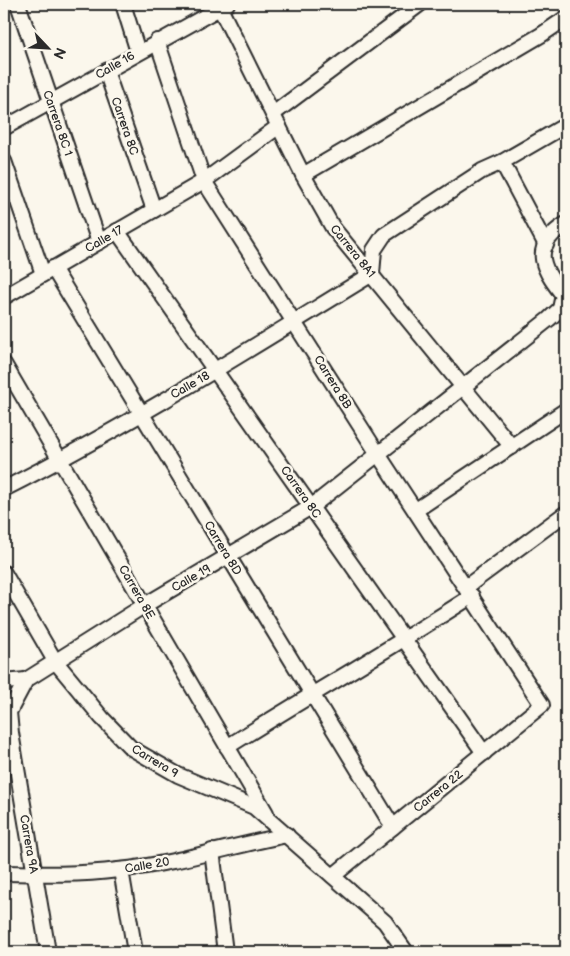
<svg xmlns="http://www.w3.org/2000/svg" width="570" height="956" font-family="'Balsamiq Sans',sans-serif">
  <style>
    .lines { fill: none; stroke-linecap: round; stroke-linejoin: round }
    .street-casing { stroke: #2b2b2b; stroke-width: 18 }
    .street { stroke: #fbf7ec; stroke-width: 14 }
    .labels { text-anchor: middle; stroke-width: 5; stroke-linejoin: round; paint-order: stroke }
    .street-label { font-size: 12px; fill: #2b2b2b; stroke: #fbf7ec }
  </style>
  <rect width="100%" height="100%" fill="#fbf7ec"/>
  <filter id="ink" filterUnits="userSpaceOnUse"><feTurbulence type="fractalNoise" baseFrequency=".02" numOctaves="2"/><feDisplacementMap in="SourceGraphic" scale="10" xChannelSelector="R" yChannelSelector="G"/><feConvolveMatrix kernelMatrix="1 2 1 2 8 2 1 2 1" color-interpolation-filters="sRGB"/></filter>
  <g filter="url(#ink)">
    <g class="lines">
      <!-- street casing -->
      <g class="street-casing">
        <g id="street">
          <path d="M 18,4 L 99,242"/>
          <path d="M 123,4 L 138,52"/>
          <path d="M 218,4 L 303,175 L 333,228 L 512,447"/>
          <path d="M 157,41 L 204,181 L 378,454 L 542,705 L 333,876"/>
          <path d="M 106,71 L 154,210"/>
          <path d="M 273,114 L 420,4"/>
          <path d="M 4,128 L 227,4"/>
          <path d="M 4,161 L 43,274"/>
          <path d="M 502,162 L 546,245"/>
          <path d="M 303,175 L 541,35 L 566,18"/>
          <path d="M 566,224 C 527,248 544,271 566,299"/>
          <path d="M 117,231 L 484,753"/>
          <path d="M 53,268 L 393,827"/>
          <path d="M 4,297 L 204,181 L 279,126"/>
          <path d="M 4,364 L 266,813"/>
          <path d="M 4,489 C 130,425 251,348 372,274 L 374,250 L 384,235 L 482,171 L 502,162 L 566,125"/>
          <path d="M 416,510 L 566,410"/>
          <path d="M 4,573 L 55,661 L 102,718 L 131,748 L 178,775 L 254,807 L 385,922 L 406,952"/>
          <path d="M 466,587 L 566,513"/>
          <path d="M 4,682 L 26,680"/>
          <path d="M 227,747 C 308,696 392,648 472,596"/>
          <path d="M 212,851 L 225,952"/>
          <path d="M 121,870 L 135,952"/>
          <path d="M 4,873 C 41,874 81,875 118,870 C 175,864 231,846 287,835"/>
          <path d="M 48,952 L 11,733 L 9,712 L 26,680 L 145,605 L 311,507 L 549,319 L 560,309 L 563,295"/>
        </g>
      </g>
      <!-- street -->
      <use href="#street" class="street"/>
    </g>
  </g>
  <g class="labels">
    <!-- street labels -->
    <g class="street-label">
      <text transform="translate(115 65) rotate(-30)" y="4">Calle 16</text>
      <text transform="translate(58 123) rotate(71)" y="4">Carrera 8C 1</text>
      <text transform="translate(125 126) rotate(71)" y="4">Carrera 8C</text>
      <text transform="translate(104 239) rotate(-30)" y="4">Calle 17</text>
      <text transform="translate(353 251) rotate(51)" y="4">Carrera 8A1</text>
      <text transform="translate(333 382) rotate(58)" y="4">Carrera 8B</text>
      <text transform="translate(190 385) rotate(-30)" y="4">Calle 18</text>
      <text transform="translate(301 492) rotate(55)" y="4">Carrera 8C</text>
      <text transform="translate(223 548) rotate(59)" y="4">Carrera 8D</text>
      <text transform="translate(191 578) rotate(-30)" y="4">Calle 19</text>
      <text transform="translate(137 592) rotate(60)" y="4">Carrera 8E</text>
      <text transform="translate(155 761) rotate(31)" y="4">Carrera 9</text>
      <text transform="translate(438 791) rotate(-39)" y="4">Carrera 22</text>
      <text transform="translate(29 844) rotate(80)" y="4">Carrera 9A</text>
      <text transform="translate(147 865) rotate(-10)" y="4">Calle 20</text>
    </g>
  </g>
  <!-- margin -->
  <rect width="570" height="956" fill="none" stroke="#fbf7ec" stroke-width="20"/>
  <rect x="10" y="10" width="550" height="936" fill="none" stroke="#2b2b2b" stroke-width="2" filter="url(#ink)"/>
  <!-- north arrow -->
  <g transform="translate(48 48) rotate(115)" stroke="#fbf7ec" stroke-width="4" paint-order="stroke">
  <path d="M0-4L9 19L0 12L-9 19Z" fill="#2b2b2b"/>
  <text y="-8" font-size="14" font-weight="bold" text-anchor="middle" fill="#2b2b2b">N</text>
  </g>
</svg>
